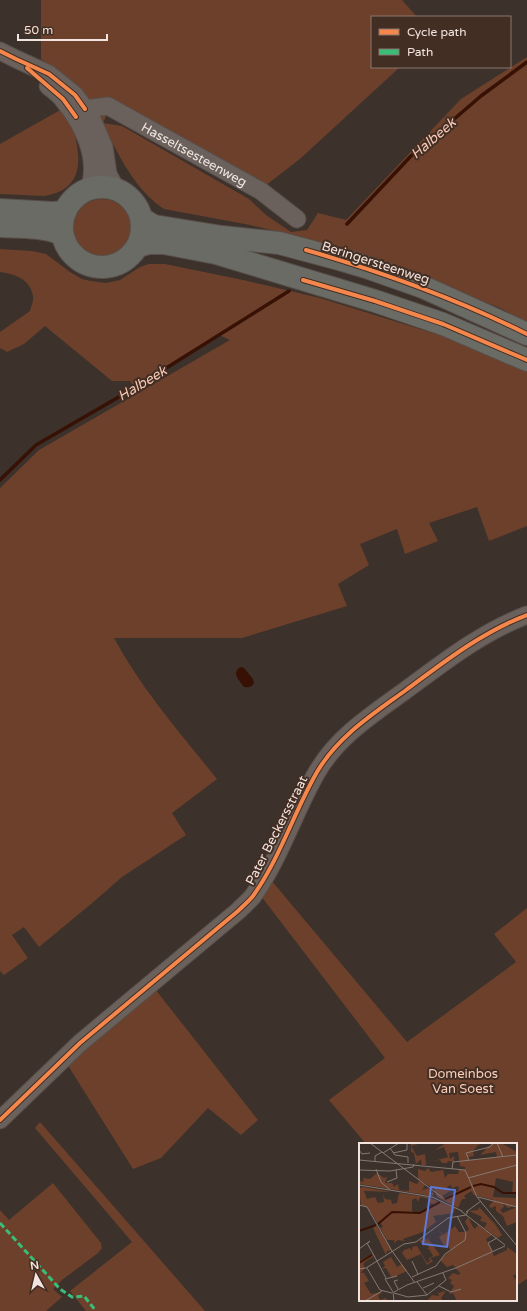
<svg xmlns="http://www.w3.org/2000/svg" width="527" height="1311" font-family="'Varela Round',sans-serif">
  <style>
    .green { fill: #6d402b }
    .water { fill: #371104 }
    .lines { fill: none; stroke-linecap: round; stroke-linejoin: round }
    .stream { stroke: #371104; stroke-width: 3.5 }
    .minor-casing { stroke: #584e49; stroke-width: 19 }
    .major-casing { stroke: #584e49; stroke-width: 24 }
    .minor { stroke: #6a615c; stroke-width: 17 }
    .major { stroke: #6b6b65; stroke-width: 22 }
    .quiet { stroke: #3abd76; stroke-width: 3; stroke-dasharray: 6 3; stroke-linecap: butt }
    .cycleway-casing { stroke: #432e24; stroke-width: 6 }
    .cycleway { stroke: #f5874c; stroke-width: 4 }
    .labels { text-anchor: middle; stroke-width: 4; stroke-linejoin: round; paint-order: stroke }
    .street-label { font-size: 13px; fill: #f2e4de; stroke: #432e24 }
    .park-label { font-size: 13px; fill: #faccb8; stroke: #432e24 }
    .water-label { font-size: 14px; font-style: italic; fill: #f6c7b4; stroke: #432e24 }
    .inset-river { fill: none; stroke: #371104; stroke-width: 2 }
    .inset-road { fill: none; stroke: #857973; stroke-width: 1 }
    .view { fill: #5d7bda; fill-opacity: 0.15; stroke: #5d7bda; stroke-width: 2 }
    .inset-edge { fill: none; stroke: #f2e4de; stroke-width: 2 }
  </style>
  <rect width="100%" height="100%" fill="#3c312b"/>
  <!-- green -->
  <g class="green">
    <path d="M 41,0 L 402,0 L 417,17 L 372,17 L 372,67 L 400,67 L 301,158 L 265,186 L 109,110 L 103,123 L 122,126 L 249,199 L 266,215 L 291,232 L 307,230 L 318,213 L 346,220 L 461,99 L 527,57 L 527,322 L 500,308 L 420,276 L 364,256 L 305,238 L 250,225 L 164,209 C 141,194 126,169 113,144 C 106,131 101,116 91,104 C 78,86 59,73 41,59 Z"/>
    <path d="M 62,109 C 66,116 71,123 74,131 C 76,136 76,142 77,146 C 82,173 73,192 44,196 L 0,194 L 0,144 Z"/>
    <circle cx="102" cy="228" r="29"/>
    <path d="M 0,249 L 32,251 L 46,254 L 70,272 L 82,279 L 91,281 L 106,283 L 120,280 L 140,267 L 149,264 L 165,264 L 243,280 L 320,298 L 452,339 L 527,372 L 527,526 L 489,541 L 477,507 L 429,523 L 438,541 L 405,554 L 397,529 L 360,544 L 369,565 L 338,584 L 347,606 L 242,638 L 114,638 C 142,690 181,734 217,779 L 172,813 L 186,835 L 122,877 L 91,904 L 39,947 L 24,927 L 12,935 L 28,958 L 4,975 L 0,971 L 0,488 L 39,450 L 230,340 L 219,335 L 133,386 L 130,381 L 112,381 L 45,326 L 24,344 L 7,352 L 0,348 L 0,332 L 30,311 C 31,307 34,300 33,296 C 30,279 15,274 0,272 Z"/>
    <path d="M 271,880 L 407,1042 L 516,962 L 494,934 L 527,908 L 527,1279 L 516,1286 L 516,1144 L 366,1144 L 329,1100 L 385,1058 L 261,896 Z"/>
    <path d="M 155,989 L 258,1120 L 241,1135 L 208,1108 L 161,1158 L 133,1169 L 67,1064 Z"/>
    <path d="M 40,1122 L 205,1311 L 86,1311 L 70,1291 L 132,1242 L 35,1128 Z"/>
    <path d="M 53,1183 L 101,1243 L 102,1248 L 98,1253 L 62,1280 L 53,1289 L 62,1297 L 46,1311 L 0,1311 L 0,1210 L 9,1220 Z"/>
  </g>
  <!-- water -->
  <path class="water" d="M 241,667 L 244,668 L 253,679 L 254,683 C 252,687 249,688 244,687 C 240,681 230,672 241,667 Z"/>
  <g class="lines">
    <!-- stream -->
    <g class="stream">
      <path d="M 347,224 L 411,156 L 481,96 L 527,62"/>
      <path d="M 0,480 L 36,445 L 136,387 L 289,291"/>
    </g>
    <!-- minor casing -->
    <g class="minor-casing">
      <g id="minor">
        <path d="M 0,51 L 16,59 L 49,74 L 75,95 L 91,117 L 104,147 L 108,174 L 116,189"/>
        <path d="M 48,86 C 54,91 60,95 64,101 C 83,124 100,159 89,189"/>
        <path id="s1" d="M 85,109 L 108,106 L 261,191 L 297,219"/>
        <path d="M 0,1120 L 80,1043 L 238,911 C 243,906 249,901 253,896 C 280,858 294,812 317,772 C 338,736 373,714 406,690 C 444,662 482,632 527,615"/>
      </g>
    </g>
    <!-- major casing -->
    <g class="major-casing">
      <g id="major">
        <circle cx="102" cy="227" r="40"/>
        <path d="M 0,210 L 53,213 L 65,212"/>
        <path d="M 142,219 L 154,226 L 222,237 L 279,243 L 339,259 L 369,268 L 423,287 L 527,334"/>
        <path d="M 0,226 C 21,227 42,226 62,234"/>
        <path d="M 138,246 L 149,243 L 164,243 L 216,253 L 375,301 L 443,324 L 527,360"/>
      </g>
    </g>
    <!-- minor -->
    <use href="#minor" class="minor"/>
    <!-- major -->
    <use href="#major" class="major"/>
    <!-- quiet -->
    <path class="quiet" d="M 0,1223 L 60,1289 L 72,1297 L 84,1296 L 96,1311"/>
    <!-- cycleway casing -->
    <g class="cycleway-casing">
      <g id="cycleway">
        <path d="M 0,51 L 16,59 L 49,74 L 75,95 L 85,109"/>
        <path d="M 27,68 L 63,99 L 76,117"/>
        <path d="M 306,250 C 382,272 455,298 527,334"/>
        <path d="M 303,280 L 375,301 L 443,324 L 527,360"/>
        <path d="M 0,1120 L 80,1043 L 238,911 C 243,906 249,901 253,896 C 280,858 294,812 317,772 C 338,736 373,714 406,690 C 444,662 482,632 527,615"/>
      </g>
    </g>
    <!-- cycleway -->
    <use href="#cycleway" class="cycleway"/>
  </g>
  <g class="labels">
    <!-- street labels -->
    <g class="street-label">
      <text dy="5" stroke="none"><textPath href="#s1" startOffset="122">Hasseltsesteenweg</textPath></text>
      <text transform="translate(376 262) rotate(18)" y="5">Beringersteenweg</text>
      <text transform="translate(276 830) rotate(-63)" y="5">Pater Beckersstraat</text>
    </g>
    <!-- park labels -->
    <g class="park-label">
      <text x="463" y="1078">Domeinbos<tspan x="463" dy="15">Van Soest</tspan></text>
    </g>
    <!-- water labels -->
    <g class="water-label">
      <text transform="translate(433 138) rotate(-41)" y="5">Halbeek</text>
      <text transform="translate(142 383) rotate(-31)" y="5">Halbeek</text>
    </g>
  </g>
  <!-- overview -->
  <g transform="translate(359 1143)">
    <rect width="158" height="158" fill="#3c312b"/>
    <path d="M 52,0 L 63,0 L 52,3 L 58,13 L 66,11 L 67,22 L 63,22 L 62,16 L 57,21 L 55,10 L 52,9 ZM 87,0 L 126,0 L 119,2 L 114,8 L 115,13 L 109,14 L 109,17 L 138,14 L 137,9 L 121,12 L 133,0 L 142,0 L 158,9 L 158,48 L 153,51 L 154,39 L 137,35 L 134,54 L 158,55 L 158,63 L 151,64 L 149,65 L 144,60 L 145,64 L 141,67 L 144,70 L 158,64 L 158,79 L 148,83 L 144,73 L 137,68 L 137,63 L 132,65 L 130,63 L 135,57 L 115,52 L 112,48 L 105,53 L 107,56 L 103,56 L 99,65 L 78,54 L 74,43 L 70,43 L 59,36 L 59,26 L 66,28 L 69,25 L 72,29 L 84,27 L 86,35 L 89,31 L 99,31 L 100,27 L 106,27 L 106,24 L 101,23 L 99,9 L 90,10 L 91,16 L 95,13 L 95,19 L 89,18 L 88,20 L 83,20 L 81,17 L 75,18 L 89,14 L 85,4 L 76,7 ZM 92,42 L 93,45 L 99,43 L 100,47 L 85,55 L 83,53 L 91,48 L 88,44 ZM 18,30 L 25,35 L 28,34 L 26,40 L 33,40 L 35,44 L 39,41 L 40,47 L 50,48 L 50,38 L 58,41 L 60,38 L 66,42 L 63,47 L 70,45 L 72,47 L 70,51 L 74,49 L 75,51 L 73,53 L 1,41 L 0,35 L 2,39 L 5,38 L 4,35 L 11,36 ZM 4,44 L 32,49 L 5,48 L 8,56 L 16,54 L 19,60 L 25,59 L 24,51 L 26,56 L 32,57 L 33,61 L 38,60 L 40,50 L 33,49 L 68,54 L 96,65 L 95,70 L 74,73 L 77,79 L 64,89 L 44,96 L 46,98 L 39,97 L 35,100 L 35,97 L 28,97 L 21,85 L 24,84 L 22,80 L 19,81 L 8,64 L 2,62 L 0,45 ZM 61,54 L 71,56 L 70,59 L 76,62 L 60,71 L 53,68 L 53,57 L 57,55 L 59,59 ZM 120,64 L 136,81 L 143,92 L 139,95 L 125,85 L 128,80 L 121,78 L 123,74 L 110,68 L 119,67 ZM 109,74 L 114,84 L 116,86 L 119,82 L 133,92 L 127,96 L 135,113 L 148,107 L 148,104 L 158,111 L 158,135 L 156,131 L 154,133 L 158,138 L 158,158 L 98,158 L 94,150 L 90,151 L 95,143 L 91,140 L 93,137 L 89,135 L 94,130 L 100,132 L 101,130 L 94,122 L 88,124 L 81,117 L 92,107 L 89,103 L 86,104 L 80,94 L 83,92 L 78,85 L 84,92 L 96,83 L 100,89 L 107,89 L 110,86 L 106,79 ZM 17,82 L 33,107 L 28,108 L 27,112 L 14,85 ZM 67,93 L 81,112 L 71,115 L 74,118 L 68,122 L 62,111 L 48,117 L 43,110 L 45,107 L 51,105 L 53,108 L 53,104 L 58,103 L 68,120 L 71,118 L 70,115 L 74,113 L 70,106 L 67,106 L 70,105 L 68,100 L 64,103 L 60,97 L 67,96 L 70,100 ZM 14,111 L 15,113 L 7,118 L 4,121 L 6,125 L 2,130 L 5,130 L 10,138 L 5,140 L 12,151 L 23,149 L 19,153 L 21,157 L 27,155 L 29,158 L 1,158 L 0,155 L 0,118 ZM 32,114 L 38,124 L 43,121 L 48,128 L 33,135 L 27,125 L 23,126 L 26,123 L 24,119 ZM 87,148 L 82,155 L 84,158 L 68,158 L 73,152 L 80,153 L 79,150 Z" fill="#6d402b" fill-rule="evenodd"/>
    <path class="inset-river" d="M 114,43 L 122,41 L 135,44M 135,44 L 144,50 L 158,50M 86,56 L 112,44M 19,81 L 33,69 L 61,70 L 81,59M 0,88 L 17,82M 0,120 L 13,112"/>
    <path class="inset-road" d="M 11,0 L 84,55M 138,0 L 144,14M 31,5 L 36,12 L 49,14 L 49,20M 0,7 L 3,11 L 11,10M 24,10 L 40,0M 34,10 L 48,7 L 48,0M 0,17 L 106,27 L 118,54 L 158,103M 110,17 L 107,10 L 131,4 L 135,0M 16,18 L 16,13 L 23,9M 17,26 L 22,39 L 31,47M 93,26 L 94,19 L 158,12M 0,27 L 31,28 L 54,24 L 55,21M 109,35 L 158,22M 28,39 L 38,35 L 37,27M 0,42 L 73,54 L 103,68M 119,54 L 158,64M 0,62 L 8,64 L 33,108 L 56,140M 102,68 L 146,102M 107,69 L 122,58M 8,100 L 18,118M 0,106 L 11,98 L 9,100M 133,108 L 129,100 L 138,95M 18,118 L 27,135M 53,118 L 59,131M 8,125 L 21,147 L 33,150M 0,126 L 7,125 L 45,101 L 57,99 L 89,75 L 107,72 L 109,68M 53,134 L 77,123 L 86,111 L 106,97 L 107,90 L 98,73M 39,137 L 35,138 L 39,146M 58,139 L 68,152M 80,143 L 92,149 L 102,146M 64,145 L 75,140M 35,149 L 48,142 L 97,125 L 146,103M 35,150 L 49,154 L 68,152 L 87,137 L 84,130M 6,158 L 23,148M 35,158 L 34,149 L 26,136 L 38,133"/>
    <path class="view" d="M 72,44 L 96,47 L 88,104 L 64,101 Z"/>
    <rect width="158" height="158" class="inset-edge"/>
  </g>
  <!-- legend -->
  <rect x="371" y="16" width="140" height="52" fill="#432e24" stroke="#89776e"/>
  <rect x="379" y="29" width="20" height="6" fill="#f5874c" stroke="#89776e"/>
  <text x="407" y="36" font-size="12" fill="#f2e4de">Cycle path</text>
  <rect x="379" y="49" width="20" height="6" fill="#3abd76" stroke="#89776e"/>
  <text x="407" y="56" font-size="12" fill="#f2e4de">Path</text>
  <!-- north arrow -->
  <g transform="translate(36 1275) rotate(352)" stroke="#432e24" stroke-width="3" paint-order="stroke">
  <path d="M0-3L7 15L0 10L-7 15Z" fill="#f2e4de"/>
  <text y="-6" font-size="11" font-weight="bold" text-anchor="middle" fill="#f2e4de">N</text>
  </g>
  <!-- scale -->
  <path d="M18 34v6h89v-6" fill="none" stroke="#f2e4de" stroke-width="2"/>
  <text x="24" y="34" font-size="12" fill="#f2e4de" stroke="#432e24" stroke-width="3" paint-order="stroke">50 m</text>
</svg>
